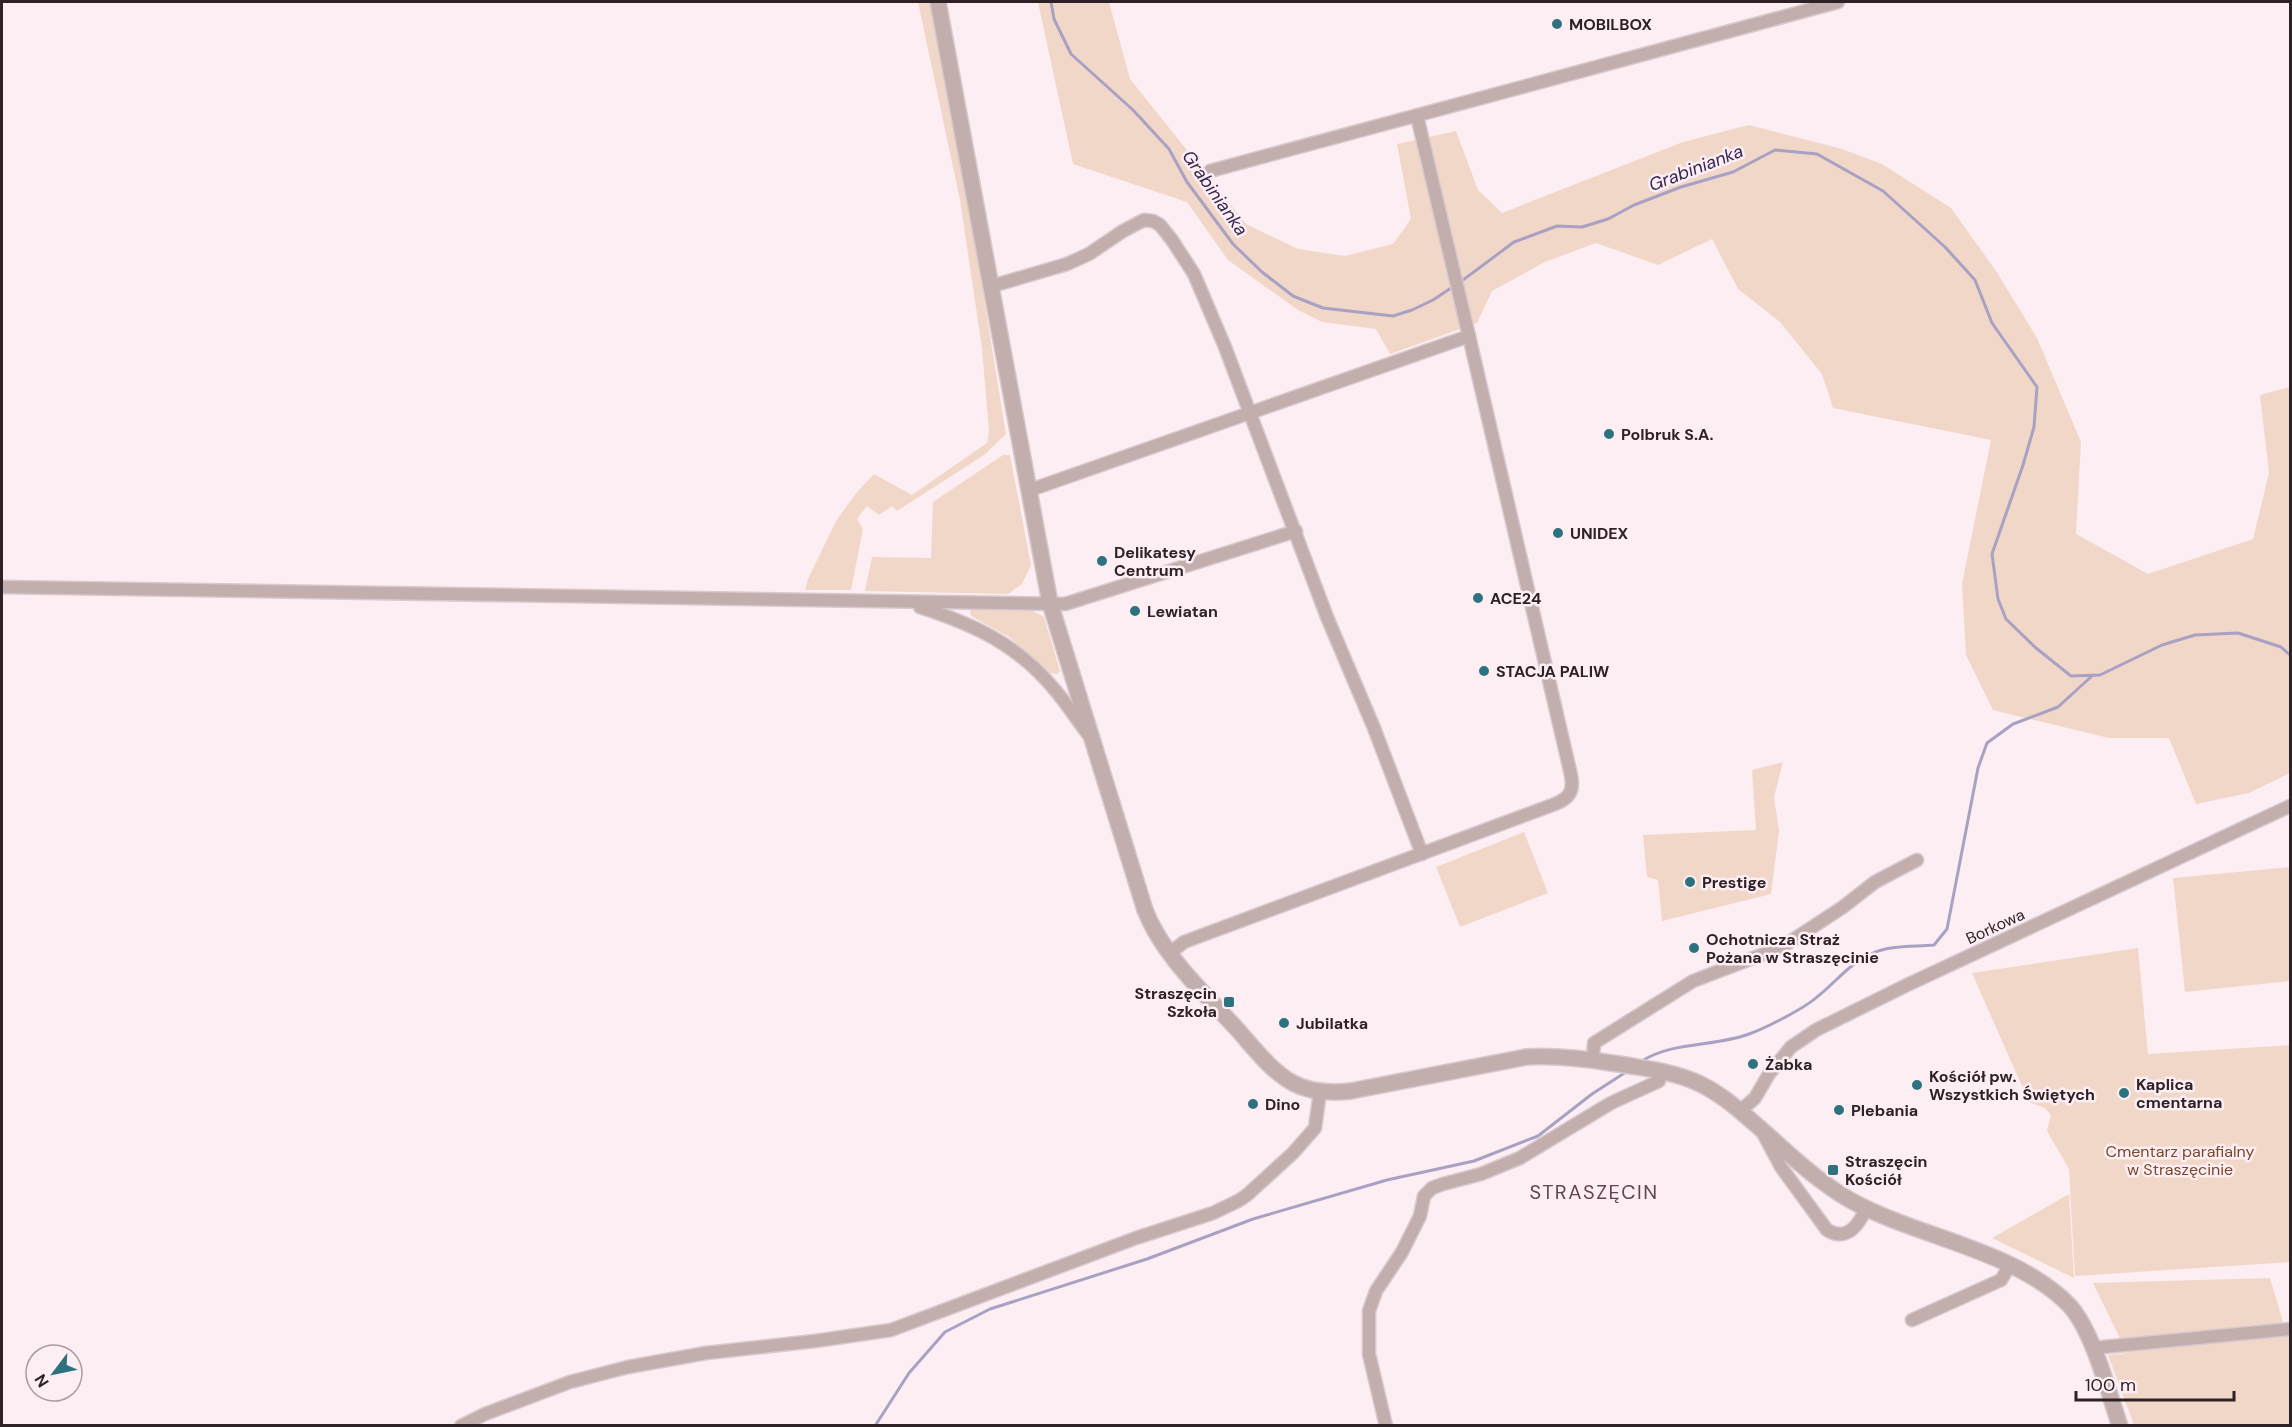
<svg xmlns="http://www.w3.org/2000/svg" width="2292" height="1427" font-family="'DM Sans',sans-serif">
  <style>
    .green { fill: #f1d7c8 }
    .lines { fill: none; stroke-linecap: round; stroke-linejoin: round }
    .stream { stroke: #a9a1c3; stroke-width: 3 }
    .minor-casing { stroke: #d8c9ce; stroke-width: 15 }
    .tertiary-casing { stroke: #d8c9ce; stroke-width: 18 }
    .minor { stroke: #c1aead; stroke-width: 12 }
    .tertiary { stroke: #c1aead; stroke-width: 15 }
    .poi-dot { fill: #2c737f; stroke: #fdeef3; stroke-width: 2 }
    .labels { text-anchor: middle; stroke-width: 5; stroke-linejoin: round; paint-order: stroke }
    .poi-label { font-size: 16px; font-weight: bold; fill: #2f2227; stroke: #fdeef3; text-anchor: start }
    .street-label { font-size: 16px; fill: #2f2227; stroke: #fdeef3 }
    .park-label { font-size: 16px; fill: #79482b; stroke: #fdeef3 }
    .water-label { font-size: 18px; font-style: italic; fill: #342653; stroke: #fdeef3 }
    .quarter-label { font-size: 20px; letter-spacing: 1.5px; fill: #634551; stroke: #fdeef3 }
  </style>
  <rect width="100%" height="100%" fill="#fdeef3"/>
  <!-- green -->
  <g class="green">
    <path d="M 918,2 L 933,2 L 959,145 L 1006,434 L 984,455 L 897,511 L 892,506 L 879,515 L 867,506 L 857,519 L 863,529 L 851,590 L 805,590 L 808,579 L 836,521 L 857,492 L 874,474 L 912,495 L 987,443 L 989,431 L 982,348 L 960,200 Z"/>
    <path d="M 1038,2 L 1109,2 L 1130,79 L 1246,224 L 1298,249 L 1345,256 L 1393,244 L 1411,219 L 1397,144 L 1456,131 L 1478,190 L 1502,213 L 1683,142 L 1749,125 L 1842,149 L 1882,164 L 1951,208 L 1996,271 L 2037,338 L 2081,442 L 2076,534 L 2148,574 L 2253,539 L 2269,473 L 2260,395 L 2290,387 L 2290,773 L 2249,793 L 2196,804 L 2169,738 L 2109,738 L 1993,710 L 1966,655 L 1962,584 L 1991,440 L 1833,408 L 1822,374 L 1780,322 L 1738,289 L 1712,239 L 1658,265 L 1596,243 L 1545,262 L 1492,291 L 1477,323 L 1390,354 L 1376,329 L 1322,322 L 1298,310 L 1228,260 L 1187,202 L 1073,164 Z"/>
    <path d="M 1003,455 L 1010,455 L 1031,565 L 1022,584 L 1008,594 L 865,591 L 872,557 L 931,558 L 933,502 Z"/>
    <path d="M 974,609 L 1033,611 L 1044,617 L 1060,671 L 1057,674 L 1050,673 L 1009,637 L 971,616 L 970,611 Z"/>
    <path d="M 1783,762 L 1774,797 L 1779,831 L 1771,894 L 1662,921 L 1658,880 L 1647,877 L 1643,835 L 1756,830 L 1752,770 Z"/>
    <path d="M 1524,832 L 1548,893 L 1460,927 L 1436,867 Z"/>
    <path d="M 2290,867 L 2290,981 L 2185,992 L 2173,878 Z"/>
    <path d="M 2138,948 L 2148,1054 L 2290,1045 L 2290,1262 L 2075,1276 L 2069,1169 L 2047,1131 L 2051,1115 L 2045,1108 L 2029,1102 L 1972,973 Z"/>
    <path d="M 2069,1194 L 2074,1278 L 1992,1238 Z"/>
    <path d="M 2270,1278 L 2287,1335 L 2290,1335 L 2290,1425 L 2134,1425 L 2108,1355 L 2127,1353 L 2093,1283 Z"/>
  </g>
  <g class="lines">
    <!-- stream -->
    <g class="stream">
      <path d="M 1051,2 L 1054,19 L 1071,54 L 1133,110 L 1169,149 L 1187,182 L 1233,244 L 1262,272 L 1293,296 L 1323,308 L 1393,316 L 1412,310 L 1433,300 L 1454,286"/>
      <path d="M 1459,283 L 1514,242 L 1557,226 L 1582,227 L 1608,219 L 1634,205 L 1681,187 L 1733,172 L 1775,150 L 1817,154 L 1883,191 L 1945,247 L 1975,280 L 1992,323 L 2037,387 L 2034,427 L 2023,465 L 1992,554 L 1998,599 L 2006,619 L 2036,648 L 2071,676 L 2100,675 L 2162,645 L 2195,635 L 2238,633 L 2281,647 L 2290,655"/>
      <path d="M 1642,1061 C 1673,1041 1715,1047 1749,1034 C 1764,1029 1805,1008 1817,997 C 1835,983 1850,963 1871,954 C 1889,945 1914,947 1934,945 L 1947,929 L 1978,768 L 1987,743 L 2013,724 L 2058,707 L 2093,675"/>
      <path d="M 875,1426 L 909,1373 L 945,1332 L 990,1309 L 1147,1259 L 1253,1219 L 1387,1180 L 1474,1161 L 1538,1136 L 1592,1094 L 1626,1072"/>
    </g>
    <!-- minor casing -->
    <g class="minor-casing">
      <g id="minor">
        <path d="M 1210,171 L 1838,2"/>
        <path d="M 992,286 L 1067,264 L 1089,254 L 1123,231 L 1144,220 L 1153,221 L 1160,225 L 1172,240 L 1194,274 L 1225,347 L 1327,617 L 1374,728 L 1422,854"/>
        <path d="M 1030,490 L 1469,336 L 1417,116"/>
        <path d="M 2,587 L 1065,604 L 1296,531"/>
        <path d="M 920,607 C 975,625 1017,644 1055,690 C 1067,704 1077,720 1088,734"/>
        <path d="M 1170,953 L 1184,942 L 1555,804 C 1570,798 1574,791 1571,775 L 1469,336"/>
        <path d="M 1593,1060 L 1594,1043 L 1693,981 L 1782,947 L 1843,907 L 1875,882 L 1917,860"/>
        <path d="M 1740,1111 L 1755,1098 L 1769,1074 L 1791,1047 L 1816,1030 L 1907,985 L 2290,806"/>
        <path d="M 1764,1135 L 1781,1167 L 1827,1230 C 1847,1242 1859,1225 1866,1208"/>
        <path d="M 1912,1320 L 2001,1280 L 2010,1265"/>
        <path d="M 2093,1348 L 2290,1329"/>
        <path d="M 461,1426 L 485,1414 L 570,1382 L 628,1367 L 706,1353 L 815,1341 L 891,1330 L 1136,1238 L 1213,1213 L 1238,1201 L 1247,1195 L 1293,1153 L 1315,1128 L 1320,1092"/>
        <path d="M 1386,1426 L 1369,1354 L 1369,1311 L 1376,1291 L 1402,1252 L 1420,1216 L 1424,1196 L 1432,1188 L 1443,1184 L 1481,1174 L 1520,1158 L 1611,1103 L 1659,1081 L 1662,1071"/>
      </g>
    </g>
    <!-- tertiary casing -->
    <g class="tertiary-casing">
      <path id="tertiary" d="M 938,2 L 1050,603 L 1145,910 C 1163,956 1204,993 1237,1029 C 1254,1048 1271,1071 1293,1083 C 1311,1093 1332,1093 1351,1091 L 1526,1057 C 1560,1055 1592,1060 1625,1065 C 1649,1069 1673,1072 1696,1082 C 1721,1093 1741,1112 1761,1129 C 1789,1154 1817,1181 1850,1200 C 1918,1238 2014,1249 2069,1305 C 2093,1331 2108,1391 2120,1426"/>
    </g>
    <!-- minor -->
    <use href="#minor" class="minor"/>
    <!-- tertiary -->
    <use href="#tertiary" class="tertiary"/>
  </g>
  <!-- markers -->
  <g class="poi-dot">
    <circle cx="1557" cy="24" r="6"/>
    <circle cx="1609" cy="434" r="6"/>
    <circle cx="1558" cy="533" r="6"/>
    <circle cx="1102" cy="561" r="6"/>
    <circle cx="1478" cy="598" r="6"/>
    <circle cx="1135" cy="611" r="6"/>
    <circle cx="1484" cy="671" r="6"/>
    <circle cx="1690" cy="882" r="6"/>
    <circle cx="1694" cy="948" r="6"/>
    <rect x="1223" y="996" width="12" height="12" rx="3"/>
    <circle cx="1284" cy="1023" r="6"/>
    <circle cx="1753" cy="1064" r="6"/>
    <circle cx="1917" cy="1085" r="6"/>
    <circle cx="2124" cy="1093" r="6"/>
    <circle cx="1253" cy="1104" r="6"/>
    <circle cx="1839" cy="1110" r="6"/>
    <rect x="1827" y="1164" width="12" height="12" rx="3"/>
  </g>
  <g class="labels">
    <!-- poi labels -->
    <g class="poi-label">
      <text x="1569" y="30">MOBILBOX</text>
      <text x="1621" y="440">Polbruk S.A.</text>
      <text x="1570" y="539">UNIDEX</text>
      <text x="1114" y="558">Delikatesy<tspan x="1114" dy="18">Centrum</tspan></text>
      <text x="1490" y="604">ACE24</text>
      <text x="1147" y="617">Lewiatan</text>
      <text x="1496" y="677">STACJA PALIW</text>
      <text x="1702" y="888">Prestige</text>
      <text x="1706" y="945">Ochotnicza Straż<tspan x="1706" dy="18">Pożana w Straszęcinie</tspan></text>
      <text x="1217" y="999" text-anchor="end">Straszęcin<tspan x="1217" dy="18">Szkoła</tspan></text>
      <text x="1296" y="1029">Jubilatka</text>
      <text x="1765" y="1070">Żabka</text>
      <text x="1929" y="1082">Kościół pw.<tspan x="1929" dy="18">Wszystkich Świętych</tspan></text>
      <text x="2136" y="1090">Kaplica<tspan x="2136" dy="18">cmentarna</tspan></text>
      <text x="1265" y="1110">Dino</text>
      <text x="1851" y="1116">Plebania</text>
      <text x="1845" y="1167">Straszęcin<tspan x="1845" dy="18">Kościół</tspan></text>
    </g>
    <!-- street labels -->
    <g class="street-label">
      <text transform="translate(1995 926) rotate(-25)" y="6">Borkowa</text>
    </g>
    <!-- park labels -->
    <g class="park-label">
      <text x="2180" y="1157">Cmentarz parafialny<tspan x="2180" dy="18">w Straszęcinie</tspan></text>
    </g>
    <!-- water labels -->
    <g class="water-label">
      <text transform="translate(1696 168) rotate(-21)" y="6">Grabinianka</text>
      <text transform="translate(1215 193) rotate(55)" y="6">Grabinianka</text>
    </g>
    <!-- quarter labels -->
    <g class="quarter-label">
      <text x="1594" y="1199">STRASZĘCIN</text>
    </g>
  </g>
  <!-- border -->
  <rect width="2292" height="1427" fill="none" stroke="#2f2227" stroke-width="6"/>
  <!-- north arrow -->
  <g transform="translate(54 1373) rotate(238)"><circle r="28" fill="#fdeef3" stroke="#ab9ca1" stroke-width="1.5"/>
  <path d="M0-4.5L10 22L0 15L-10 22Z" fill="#2c737f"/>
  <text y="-9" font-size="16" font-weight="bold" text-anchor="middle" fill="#2f2227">N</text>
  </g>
  <!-- scale -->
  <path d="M2076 1391v9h158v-9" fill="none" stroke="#2f2227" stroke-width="3"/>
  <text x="2085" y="1391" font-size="18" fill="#2f2227" stroke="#fdeef3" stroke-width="4.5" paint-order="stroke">100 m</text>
</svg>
